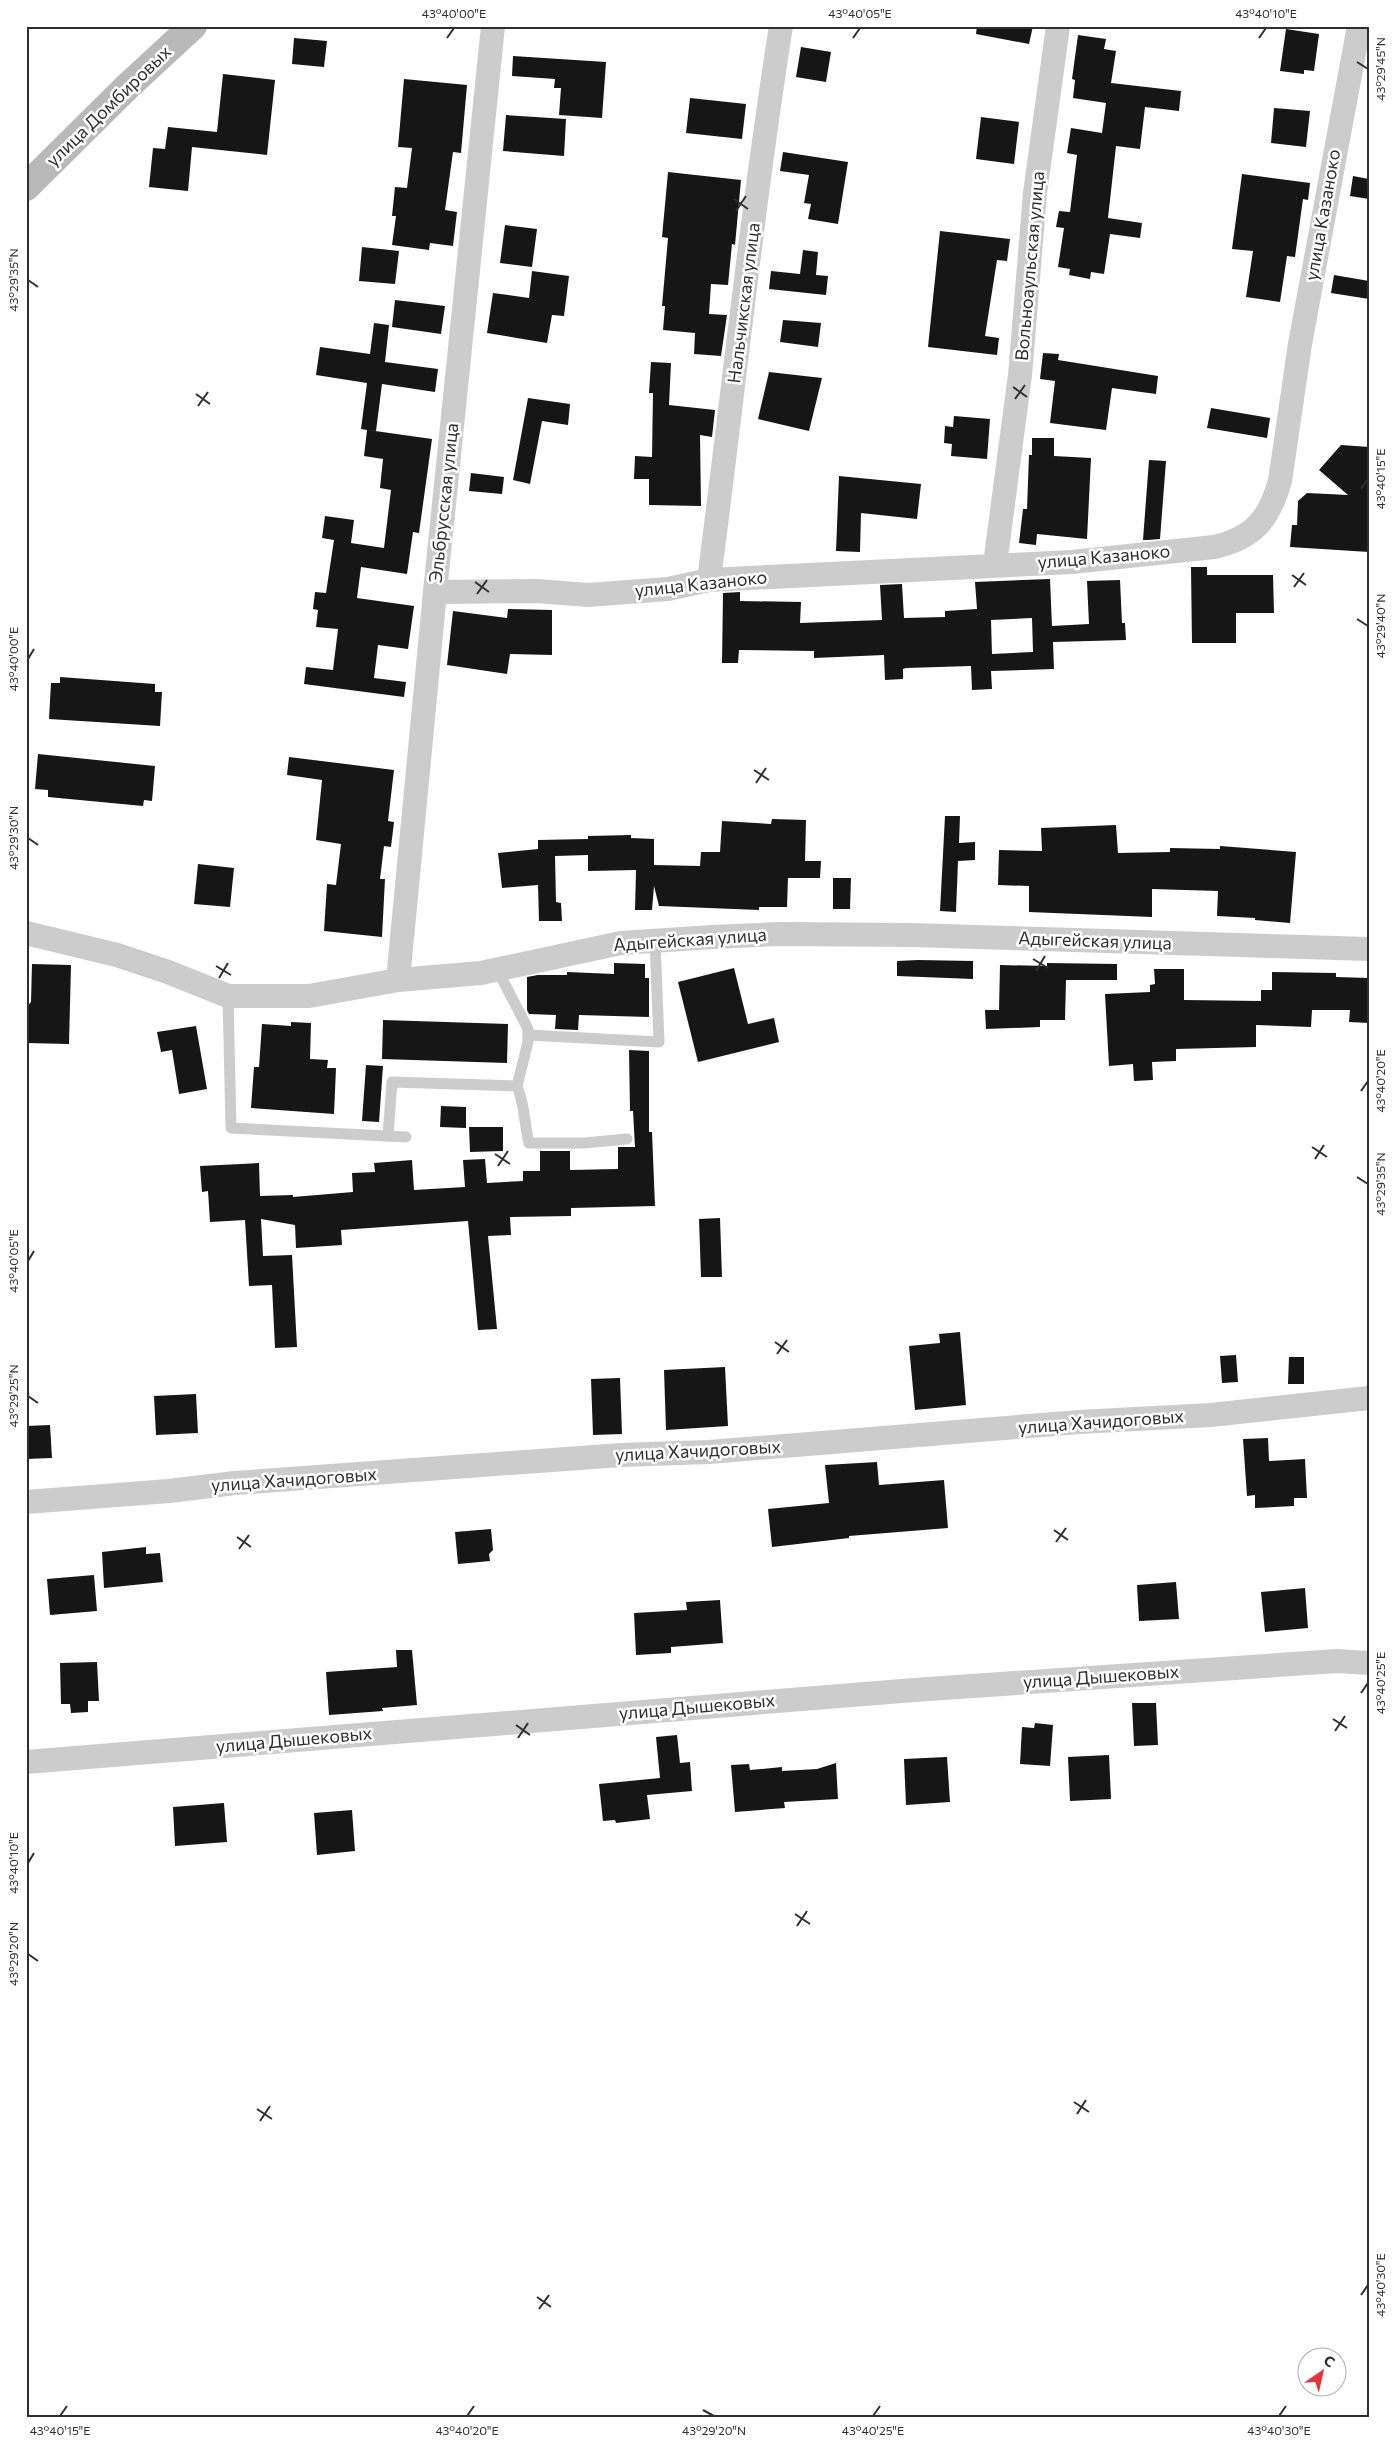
<svg xmlns="http://www.w3.org/2000/svg" width="1395" height="2444" font-family="Commissioner,sans-serif">
  <style>
    .building { fill: #161616; fill-rule: evenodd }
    .lines { fill: none; stroke-linecap: round; stroke-linejoin: round }
    .lane { stroke: #ccc; stroke-width: 11 }
    .street { stroke: #ccc; stroke-width: 24 }
    .secondary { stroke: #b9b9b9; stroke-width: 28 }
    .ticks { fill: none; stroke: #2f2f2f; stroke-width: 2 }
    .labels { text-anchor: middle; stroke-width: 5; stroke-linejoin: round; paint-order: stroke }
    .street-label { font-size: 18px; fill: #2f2f2f; stroke: #fff }
    .neatline { fill: none; stroke: #2f2f2f; stroke-width: 2 }
    .ticks-label { font-size: 12px; text-anchor: middle; fill: #2f2f2f }
  </style>
  <rect width="100%" height="100%" fill="#fff"/>
  <!-- building -->
  <g class="building">
    <path d="M 977,26 L 1033,26 L 1029,44 L 976,34 Z"/>
    <path d="M 1286,29 L 1319,34 L 1314,71 L 1304,70 L 1304,74 L 1280,71 Z"/>
    <path d="M 1078,35 L 1106,39 L 1104,49 L 1116,51 L 1111,83 L 1181,91 L 1179,111 L 1145,107 L 1140,149 L 1116,146 L 1108,218 L 1142,223 L 1140,238 L 1110,234 L 1104,274 L 1091,272 L 1090,279 L 1069,275 L 1070,269 L 1058,267 L 1064,228 L 1056,227 L 1059,211 L 1070,212 L 1077,155 L 1067,153 L 1071,128 L 1102,133 L 1106,103 L 1073,98 L 1075,80 L 1072,79 Z"/>
    <path d="M 294,38 L 327,41 L 324,67 L 292,64 Z"/>
    <path d="M 801,47 L 831,52 L 826,82 L 796,77 Z"/>
    <path d="M 513,56 L 606,62 L 602,118 L 559,115 L 561,88 L 554,88 L 555,79 L 512,76 Z"/>
    <path d="M 223,74 L 275,80 L 267,155 L 192,147 L 188,191 L 149,187 L 153,148 L 165,149 L 168,127 L 217,132 Z"/>
    <path d="M 404,79 L 467,85 L 461,153 L 453,152 L 445,210 L 457,212 L 453,246 L 430,243 L 429,250 L 392,245 L 396,216 L 392,216 L 395,187 L 407,188 L 412,148 L 398,147 Z"/>
    <path d="M 690,98 L 746,104 L 742,139 L 686,133 Z"/>
    <path d="M 1274,108 L 1310,111 L 1306,147 L 1271,143 Z"/>
    <path d="M 506,115 L 566,119 L 564,156 L 503,151 Z"/>
    <path d="M 981,117 L 1019,122 L 1014,164 L 976,159 Z"/>
    <path d="M 783,152 L 848,162 L 838,224 L 808,219 L 811,204 L 804,203 L 809,175 L 780,171 Z"/>
    <path d="M 668,172 L 741,180 L 735,245 L 732,244 L 728,285 L 711,284 L 709,314 L 727,315 L 721,356 L 694,354 L 695,333 L 663,330 L 665,306 L 662,306 L 668,238 L 662,237 Z"/>
    <path d="M 1242,174 L 1310,183 L 1308,200 L 1303,199 L 1295,257 L 1287,256 L 1280,302 L 1246,297 L 1253,251 L 1232,249 Z"/>
    <path d="M 1353,176 L 1369,179 L 1369,199 L 1350,196 Z"/>
    <path d="M 505,225 L 537,229 L 532,267 L 500,263 Z"/>
    <path d="M 940,231 L 1010,239 L 1007,261 L 997,260 L 985,336 L 999,338 L 997,355 L 928,347 Z"/>
    <path d="M 362,247 L 399,251 L 395,284 L 359,281 Z"/>
    <path d="M 803,250 L 818,252 L 816,275 L 828,276 L 826,295 L 769,289 L 771,271 L 800,274 Z"/>
    <path d="M 532,271 L 569,276 L 564,316 L 552,315 L 547,343 L 487,333 L 493,293 L 529,298 Z"/>
    <path d="M 1334,275 L 1369,281 L 1369,299 L 1331,293 Z"/>
    <path d="M 395,300 L 445,306 L 441,334 L 392,327 Z"/>
    <path d="M 783,320 L 821,323 L 818,347 L 780,342 Z"/>
    <path d="M 374,323 L 389,325 L 385,362 L 438,369 L 435,392 L 382,384 L 376,431 L 368,430 L 432,439 L 419,533 L 413,532 L 407,574 L 361,567 L 357,598 L 414,606 L 408,649 L 378,645 L 374,678 L 406,682 L 404,697 L 304,684 L 306,667 L 333,670 L 338,629 L 316,627 L 318,610 L 313,609 L 315,592 L 326,593 L 334,540 L 322,538 L 325,516 L 354,520 L 351,543 L 384,548 L 391,490 L 380,488 L 383,459 L 364,456 L 367,430 L 361,429 L 367,383 L 316,375 L 320,347 L 370,354 Z"/>
    <path d="M 1043,353 L 1059,354 L 1058,360 L 1158,376 L 1156,394 L 1112,388 L 1106,430 L 1050,423 L 1055,381 L 1040,379 Z"/>
    <path d="M 651,362 L 671,363 L 669,405 L 715,410 L 712,437 L 700,435 L 701,506 L 649,505 L 649,479 L 634,479 L 635,456 L 652,457 L 653,393 L 649,393 Z"/>
    <path d="M 769,372 L 822,378 L 809,431 L 758,419 Z"/>
    <path d="M 528,398 L 570,404 L 568,425 L 542,421 L 530,484 L 513,480 Z"/>
    <path d="M 1211,408 L 1270,418 L 1267,438 L 1207,428 Z"/>
    <path d="M 954,416 L 990,419 L 987,459 L 951,456 L 952,444 L 944,443 L 945,426 L 953,427 Z"/>
    <path d="M 1032,438 L 1054,438 L 1054,456 L 1091,458 L 1087,539 L 1037,534 L 1036,545 L 1019,543 L 1023,509 L 1027,509 L 1029,455 L 1032,455 Z"/>
    <path d="M 1341,445 L 1369,447 L 1369,552 L 1290,547 L 1292,525 L 1297,525 L 1298,501 L 1307,493 L 1348,495 L 1319,470 Z"/>
    <path d="M 1149,460 L 1166,461 L 1160,539 L 1148,540 L 1143,540 Z"/>
    <path d="M 471,473 L 504,477 L 502,494 L 469,491 Z"/>
    <path d="M 839,476 L 921,484 L 917,519 L 861,513 L 860,552 L 836,551 Z"/>
    <path d="M 1191,567 L 1207,567 L 1207,575 L 1273,575 L 1274,613 L 1236,613 L 1236,643 L 1192,643 Z"/>
    <path d="M 1050,579 L 1052,626 L 1089,624 L 1087,581 L 1120,580 L 1122,623 L 1125,623 L 1126,640 L 1053,642 L 1054,669 L 991,671 L 992,689 L 972,690 L 971,666 L 906,668 L 903,669 L 903,679 L 885,680 L 884,655 L 814,658 L 814,651 L 739,650 L 738,663 L 722,663 L 723,593 L 740,592 L 740,601 L 801,602 L 800,623 L 882,620 L 880,585 L 902,584 L 904,618 L 945,617 L 945,611 L 977,609 L 975,582 ZM 1032,618 L 1033,652 L 992,654 L 991,620 Z"/>
    <path d="M 508,609 L 552,610 L 552,655 L 510,654 L 507,674 L 447,665 L 453,611 L 507,618 Z"/>
    <path d="M 60,677 L 155,684 L 155,692 L 162,692 L 160,726 L 49,719 L 51,683 L 60,683 Z"/>
    <path d="M 38,754 L 155,766 L 152,801 L 144,800 L 143,806 L 48,797 L 48,790 L 35,789 Z"/>
    <path d="M 289,757 L 394,770 L 388,821 L 394,822 L 391,847 L 384,846 L 380,879 L 385,879 L 382,937 L 324,931 L 327,884 L 336,885 L 341,844 L 316,840 L 322,780 L 287,775 Z"/>
    <path d="M 945,816 L 960,816 L 959,843 L 975,842 L 975,860 L 958,861 L 956,912 L 940,911 Z"/>
    <path d="M 772,819 L 806,820 L 805,861 L 821,861 L 820,878 L 788,878 L 787,907 L 759,907 L 759,910 L 659,906 L 654,886 L 652,910 L 635,910 L 636,870 L 588,871 L 588,855 L 555,856 L 556,902 L 561,903 L 562,921 L 539,921 L 538,885 L 502,888 L 498,853 L 538,849 L 538,840 L 588,839 L 588,836 L 631,835 L 631,838 L 654,839 L 654,865 L 700,866 L 701,852 L 720,852 L 722,821 L 771,824 Z"/>
    <path d="M 1116,825 L 1118,853 L 1170,852 L 1170,848 L 1220,849 L 1220,846 L 1296,852 L 1290,923 L 1255,920 L 1255,918 L 1217,916 L 1218,891 L 1152,889 L 1152,917 L 1029,912 L 1029,886 L 998,885 L 999,850 L 1042,851 L 1041,828 Z"/>
    <path d="M 198,864 L 234,868 L 230,907 L 194,904 Z"/>
    <path d="M 833,878 L 851,878 L 850,909 L 833,909 Z"/>
    <path d="M 918,960 L 973,961 L 973,979 L 897,976 L 897,961 Z"/>
    <path d="M 614,963 L 645,964 L 645,978 L 649,978 L 649,1017 L 579,1015 L 578,1030 L 555,1029 L 556,1015 L 529,1014 L 527,1010 L 527,977 L 538,975 L 567,975 L 567,972 L 614,974 Z"/>
    <path d="M 1047,963 L 1117,964 L 1117,980 L 1066,980 L 1065,1020 L 1040,1020 L 1040,1027 L 986,1029 L 985,1010 L 999,1010 L 1000,965 L 1047,966 Z"/>
    <path d="M 32,964 L 71,965 L 69,1044 L 26,1043 L 26,1008 L 31,1002 Z"/>
    <path d="M 734,968 L 748,1024 L 774,1018 L 779,1042 L 698,1062 L 678,982 Z"/>
    <path d="M 1154,969 L 1184,969 L 1184,1000 L 1261,1001 L 1261,990 L 1272,990 L 1272,972 L 1336,973 L 1336,977 L 1369,978 L 1369,1023 L 1349,1022 L 1350,1010 L 1312,1010 L 1311,1027 L 1256,1025 L 1256,1047 L 1176,1049 L 1176,1061 L 1152,1062 L 1153,1080 L 1134,1081 L 1133,1064 L 1109,1066 L 1105,994 L 1150,992 L 1150,985 L 1155,984 Z"/>
    <path d="M 383,1020 L 508,1024 L 507,1063 L 382,1059 Z"/>
    <path d="M 291,1022 L 311,1023 L 310,1059 L 328,1060 L 327,1068 L 336,1068 L 334,1114 L 251,1108 L 254,1067 L 259,1067 L 262,1024 L 291,1026 Z"/>
    <path d="M 196,1026 L 207,1089 L 179,1094 L 172,1050 L 161,1052 L 157,1032 Z"/>
    <path d="M 629,1050 L 649,1051 L 649,1132 L 652,1132 L 655,1206 L 571,1208 L 571,1216 L 510,1217 L 511,1235 L 488,1236 L 497,1329 L 478,1330 L 468,1221 L 341,1230 L 342,1245 L 296,1248 L 295,1225 L 261,1219 L 263,1256 L 292,1255 L 297,1347 L 275,1348 L 272,1285 L 249,1286 L 245,1220 L 210,1222 L 208,1191 L 202,1192 L 200,1166 L 259,1163 L 260,1196 L 293,1195 L 293,1197 L 353,1192 L 352,1173 L 375,1172 L 374,1163 L 412,1160 L 414,1190 L 465,1187 L 463,1160 L 485,1159 L 487,1183 L 523,1181 L 523,1171 L 540,1171 L 540,1151 L 570,1151 L 570,1170 L 618,1169 L 618,1147 L 635,1147 L 633,1111 L 630,1111 Z"/>
    <path d="M 366,1065 L 383,1066 L 379,1122 L 362,1121 Z"/>
    <path d="M 441,1106 L 466,1107 L 466,1128 L 440,1127 Z"/>
    <path d="M 469,1127 L 503,1127 L 503,1151 L 470,1152 Z"/>
    <path d="M 720,1218 L 722,1277 L 701,1277 L 699,1219 Z"/>
    <path d="M 960,1332 L 966,1405 L 915,1410 L 909,1346 L 940,1343 L 939,1334 Z"/>
    <path d="M 1236,1355 L 1238,1382 L 1222,1383 L 1220,1356 Z"/>
    <path d="M 1289,1357 L 1304,1357 L 1304,1384 L 1288,1384 Z"/>
    <path d="M 725,1367 L 728,1426 L 666,1430 L 664,1370 Z"/>
    <path d="M 620,1378 L 622,1434 L 593,1435 L 591,1379 Z"/>
    <path d="M 196,1394 L 198,1433 L 156,1435 L 154,1396 Z"/>
    <path d="M 50,1425 L 52,1458 L 26,1459 L 26,1426 Z"/>
    <path d="M 1268,1438 L 1269,1461 L 1305,1459 L 1307,1498 L 1294,1498 L 1294,1506 L 1255,1508 L 1255,1495 L 1247,1496 L 1243,1439 Z"/>
    <path d="M 877,1462 L 879,1485 L 944,1480 L 948,1528 L 849,1536 L 849,1538 L 772,1547 L 768,1509 L 829,1503 L 825,1465 Z"/>
    <path d="M 491,1529 L 493,1550 L 489,1554 L 490,1561 L 458,1564 L 455,1532 Z"/>
    <path d="M 146,1547 L 146,1554 L 160,1553 L 163,1582 L 104,1588 L 102,1552 Z"/>
    <path d="M 94,1575 L 97,1611 L 50,1615 L 47,1579 Z"/>
    <path d="M 1176,1582 L 1179,1619 L 1139,1621 L 1137,1585 Z"/>
    <path d="M 1305,1588 L 1308,1628 L 1265,1632 L 1261,1592 Z"/>
    <path d="M 720,1600 L 723,1643 L 671,1647 L 671,1653 L 636,1655 L 634,1613 L 687,1610 L 686,1602 Z"/>
    <path d="M 396,1650 L 412,1650 L 417,1705 L 382,1708 L 383,1711 L 329,1715 L 326,1672 L 397,1667 Z"/>
    <path d="M 97,1662 L 99,1701 L 88,1701 L 88,1712 L 71,1713 L 70,1704 L 61,1704 L 60,1663 Z"/>
    <path d="M 1132,1703 L 1156,1703 L 1158,1745 L 1134,1746 Z"/>
    <path d="M 1035,1723 L 1053,1725 L 1050,1766 L 1020,1764 L 1022,1727 L 1034,1728 Z"/>
    <path d="M 677,1735 L 680,1763 L 690,1762 L 692,1791 L 647,1795 L 650,1819 L 616,1823 L 615,1820 L 603,1821 L 599,1784 L 660,1778 L 656,1737 Z"/>
    <path d="M 1109,1755 L 1111,1799 L 1070,1801 L 1068,1757 Z"/>
    <path d="M 947,1757 L 950,1802 L 906,1805 L 904,1759 Z"/>
    <path d="M 836,1763 L 838,1799 L 784,1802 L 785,1808 L 735,1812 L 731,1765 L 749,1764 L 750,1770 L 782,1767 L 782,1771 L 817,1769 Z"/>
    <path d="M 224,1803 L 227,1842 L 175,1846 L 173,1807 Z"/>
    <path d="M 352,1810 L 355,1851 L 317,1855 L 314,1813 Z"/>
  </g>
  <g class="lines">
    <!-- lane -->
    <g class="lane">
      <path d="M 228,996 L 231,1128 L 406,1137"/>
      <path d="M 528,1035 L 659,1042 L 655,941"/>
      <path d="M 517,1086 C 525,1104 524,1124 529,1143 L 584,1143 L 627,1139"/>
      <path d="M 388,1136 L 392,1082 L 517,1086 L 528,1042 L 528,1029 L 497,969"/>
    </g>
    <!-- street -->
    <g class="street">
      <path d="M 995,564 L 1020,375 L 1035,193 L 1058,26"/>
      <path d="M 709,580 C 733,395 752,210 781,26"/>
      <path d="M 435,592 L 537,591 L 588,595 L 668,589 L 709,580 L 1072,562 L 1214,547 C 1254,538 1269,519 1280,481 L 1300,344 L 1359,26"/>
      <path d="M 26,933 L 117,955 L 168,972 L 228,996 L 309,996 L 398,980 L 481,973 L 621,943 L 712,937 L 779,934 L 912,935 L 1369,949"/>
      <path d="M 398,980 L 435,592 L 493,26"/>
      <path d="M 26,1502 L 169,1491 L 235,1483 L 621,1455 L 709,1452 L 1079,1422 L 1211,1415 L 1369,1398"/>
      <path d="M 26,1762 L 914,1690 L 1337,1661 L 1369,1663"/>
    </g>
    <!-- secondary -->
    <path class="secondary" d="M 26,187 L 127,87 L 193,26"/>
  </g>
  <!-- ticks -->
  <path class="ticks" d="M 447,38 L 454,28M 853,38 L 860,28M 1259,38 L 1266,28M 1357,62 L 1368,69M 734,199 L 748,209M 736,211 L 746,196M 28,280 L 38,287M 1013,387 L 1027,397M 196,394 L 210,404M 1015,399 L 1025,385M 198,406 L 208,392M 1361,489 L 1368,479M 1292,575 L 1306,585M 475,582 L 489,592M 1294,587 L 1304,573M 477,594 L 487,580M 1357,619 L 1368,626M 28,659 L 34,649M 754,770 L 769,780M 756,783 L 766,768M 28,838 L 38,845M 1033,959 L 1048,968M 216,966 L 231,975M 1036,971 L 1045,956M 219,978 L 228,963M 1361,1091 L 1368,1081M 1312,1147 L 1327,1157M 495,1154 L 510,1164M 1315,1159 L 1324,1145M 498,1166 L 508,1151M 1357,1177 L 1368,1184M 28,1261 L 34,1251M 775,1342 L 789,1352M 777,1354 L 787,1340M 28,1396 L 38,1403M 1054,1530 L 1068,1540M 237,1537 L 251,1547M 1056,1542 L 1066,1528M 239,1549 L 249,1535M 1361,1693 L 1368,1683M 1333,1719 L 1347,1728M 516,1725 L 530,1735M 1335,1731 L 1345,1716M 518,1738 L 528,1723M 28,1863 L 34,1853M 795,1914 L 810,1924M 797,1926 L 807,1911M 28,1954 L 38,1961M 1074,2102 L 1089,2112M 257,2109 L 272,2119M 1077,2114 L 1086,2100M 260,2121 L 270,2106M 1361,2295 L 1368,2285M 537,2297 L 551,2307M 539,2309 L 549,2295M 703,2410 L 714,2416M 60,2416 L 67,2406M 467,2416 L 474,2406M 873,2416 L 880,2406M 1279,2416 L 1286,2406"/>
  <g class="labels">
    <!-- street labels -->
    <g class="street-label">
      <text transform="translate(109 106) rotate(-44)" y="6">улица Домбировых</text>
      <text transform="translate(1323 215) rotate(-80)" y="6">улица Казаноко</text>
      <text transform="translate(1030 266) rotate(-85)" y="6">Вольноаульская улица</text>
      <text transform="translate(744 303) rotate(-83)" y="6">Нальчикская улица</text>
      <text transform="translate(444 503) rotate(-84)" y="6">Эльбрусская улица</text>
      <text transform="translate(1104 557) rotate(-5)" y="6">улица Казаноко</text>
      <text transform="translate(701 584) rotate(-6)" y="6">улица Казаноко</text>
      <text transform="translate(690 940) rotate(-4)" y="6">Адыгейская улица</text>
      <text transform="translate(1095 941) rotate(2)" y="6">Адыгейская улица</text>
      <text transform="translate(1101 1422) rotate(-4)" y="6">улица Хачидоговых</text>
      <text transform="translate(698 1451) rotate(-3)" y="6">улица Хачидоговых</text>
      <text transform="translate(294 1480) rotate(-4)" y="6">улица Хачидоговых</text>
      <text transform="translate(1101 1677) rotate(-4)" y="6">улица Дышековых</text>
      <text transform="translate(697 1707) rotate(-5)" y="6">улица Дышековых</text>
      <text transform="translate(294 1740) rotate(-5)" y="6">улица Дышековых</text>
    </g>
  </g>
  <!-- border -->
  <rect width="1395" height="2444" fill="none" stroke="#ffffff" stroke-width="55"/>
  <!-- north arrow -->
  <g transform="translate(1322 2372) rotate(34)"><circle r="24" fill="#ffffff" stroke="#acacac"/>
  <path d="M0-4L9 19L0 12L-9 19Z" fill="#e2353e"/>
  <text y="-8" font-size="14" font-weight="bold" text-anchor="middle" fill="#2f2f2f">С</text>
  </g>
  <rect x="28" y="28" width="1340" height="2388" class="neatline"/>
  <g class="ticks-label">
    <text x="454" y="18">43°40'00"E</text>
    <text x="860" y="18">43°40'05"E</text>
    <text x="1266" y="18">43°40'10"E</text>
    <text transform="translate(1381 69) rotate(-90)" y="4">43°29'45"N</text>
    <text transform="translate(14 280) rotate(-90)" y="4">43°29'35"N</text>
    <text transform="translate(1381 479) rotate(-90)" y="4">43°40'15"E</text>
    <text transform="translate(1381 626) rotate(-90)" y="4">43°29'40"N</text>
    <text transform="translate(14 659) rotate(-90)" y="4">43°40'00"E</text>
    <text transform="translate(14 838) rotate(-90)" y="4">43°29'30"N</text>
    <text transform="translate(1381 1081) rotate(-90)" y="4">43°40'20"E</text>
    <text transform="translate(1381 1184) rotate(-90)" y="4">43°29'35"N</text>
    <text transform="translate(14 1261) rotate(-90)" y="4">43°40'05"E</text>
    <text transform="translate(14 1396) rotate(-90)" y="4">43°29'25"N</text>
    <text transform="translate(1381 1683) rotate(-90)" y="4">43°40'25"E</text>
    <text transform="translate(14 1863) rotate(-90)" y="4">43°40'10"E</text>
    <text transform="translate(14 1954) rotate(-90)" y="4">43°29'20"N</text>
    <text transform="translate(1381 2285) rotate(-90)" y="4">43°40'30"E</text>
    <text x="60" y="2435">43°40'15"E</text>
    <text x="467" y="2435">43°40'20"E</text>
    <text x="714" y="2435">43°29'20"N</text>
    <text x="873" y="2435">43°40'25"E</text>
    <text x="1279" y="2435">43°40'30"E</text>
  </g>
</svg>
